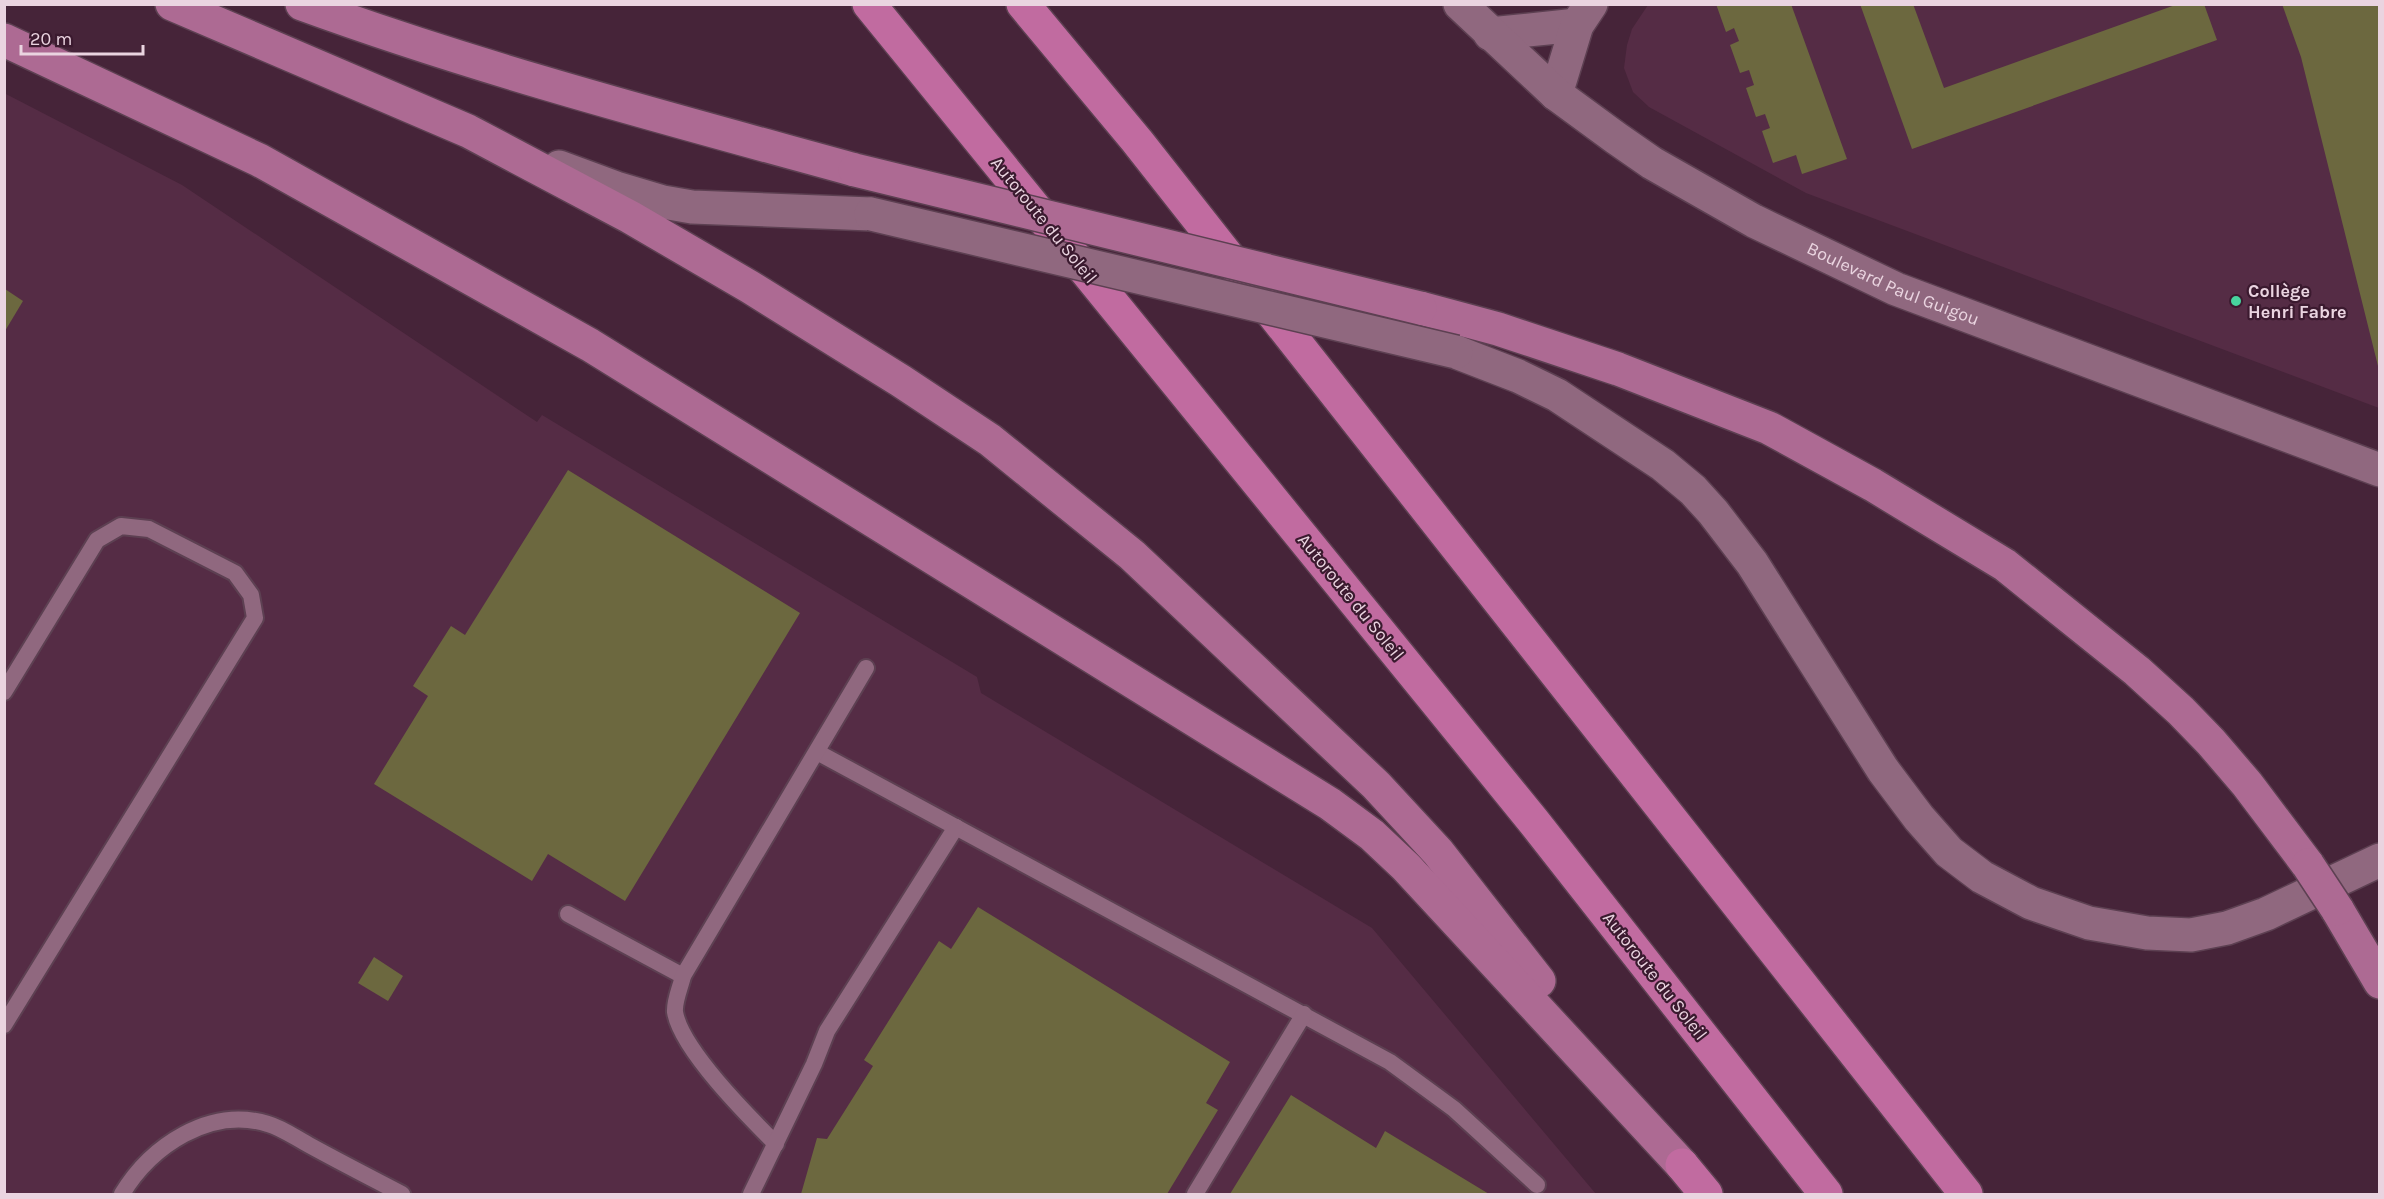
<svg xmlns="http://www.w3.org/2000/svg" width="2384" height="1199" font-family="Karla,sans-serif">
  <style>
    .built { fill: #552c45 }
    .building { fill: #6c683f }
    .lines { fill: none; stroke-linecap: round; stroke-linejoin: round }
    .lane-casing { stroke: #5d4052; stroke-width: 20 }
    .street-casing { stroke: #5d4052; stroke-width: 36 }
    .secondary-casing { stroke: #5d4052; stroke-width: 36 }
    .primary-casing { stroke: #5d4052; stroke-width: 36 }
    .highway-casing { stroke: #5d4052; stroke-width: 36 }
    .lane { stroke: #90687f; stroke-width: 16 }
    .street { stroke: #90687f; stroke-width: 33 }
    .secondary { stroke: #90687f; stroke-width: 33 }
    .primary { stroke: #ad6a93; stroke-width: 33 }
    .highway { stroke: #c16ba0; stroke-width: 33 }
    .secondary-bridge-casing { stroke: #5d4052; stroke-width: 36; stroke-linecap: butt }
    .primary-bridge-casing { stroke: #5d4052; stroke-width: 36; stroke-linecap: butt }
    .secondary-bridge { stroke: #90687f; stroke-width: 33 }
    .primary-bridge { stroke: #ad6a93; stroke-width: 33 }
    .poi-dot { fill: #47d49e; stroke: #3b1a2f; stroke-width: 2 }
    .labels { text-anchor: middle; stroke-width: 4.5; stroke-linejoin: round; paint-order: stroke }
    .street-label { font-size: 18px; fill: #ead4e0; stroke: #3b1a2f }
    .poi-label { font-size: 18px; font-weight: bold; fill: #ead4e0; stroke: #3b1a2f; text-anchor: start }
  </style>
  <rect width="100%" height="100%" fill="#462439"/>
  <!-- built -->
  <g class="built">
    <path d="M 1648,5 L 2379,5 L 2379,408 L 1806,193 L 1649,107 L 1633,92 L 1624,68 L 1627,45 L 1632,29 Z"/>
    <path d="M 4,93 L 182,185 L 537,422 L 542,415 L 977,677 L 981,693 L 1372,928 L 1596,1194 L 5,1194 Z"/>
  </g>
  <!-- building -->
  <g class="building">
    <path d="M 1716,4 L 1791,4 L 1847,159 L 1802,174 L 1796,155 L 1773,163 L 1762,131 L 1770,128 L 1765,114 L 1756,117 L 1746,88 L 1754,85 L 1749,70 L 1740,73 L 1730,45 L 1739,41 L 1734,28 L 1726,32 Z"/>
    <path d="M 1860,4 L 1913,4 L 1944,88 L 2178,4 L 2204,4 L 2217,40 L 1912,149 Z"/>
    <path d="M 2282,4 L 2379,4 L 2379,370 L 2301,57 Z"/>
    <path d="M 5,289 L 23,301 L 5,331 Z"/>
    <path d="M 568,470 L 800,613 L 625,901 L 548,854 L 532,881 L 374,784 L 428,696 L 413,686 L 451,626 L 465,635 Z"/>
    <path d="M 978,907 L 1230,1062 L 1206,1103 L 1218,1110 L 1167,1194 L 801,1194 L 817,1138 L 827,1139 L 873,1066 L 864,1060 L 939,941 L 951,949 Z"/>
    <path d="M 374,957 L 403,976 L 388,1001 L 358,983 Z"/>
    <path d="M 1291,1095 L 1376,1148 L 1385,1131 L 1489,1194 L 1230,1194 Z"/>
  </g>
  <g class="lines">
    <!-- lane casing -->
    <g class="lane-casing">
      <g id="lane">
        <path d="M 4,692 L 97,540 L 121,526 L 149,529 L 235,573 L 251,595 L 255,618 L 4,1025"/>
        <path d="M 817,752 L 1390,1062 L 1454,1109 L 1537,1185"/>
        <path d="M 568,914 L 683,976"/>
        <path d="M 776,1144 C 748,1116 681,1049 675,1012 C 674,1001 681,986 683,976 L 866,668"/>
        <path d="M 122,1194 C 151,1146 210,1106 268,1124 C 282,1128 296,1138 309,1145 C 340,1162 371,1178 402,1194"/>
        <path d="M 751,1194 L 814,1064 L 827,1031 L 956,827"/>
        <path d="M 1195,1194 L 1304,1014"/>
      </g>
    </g>
    <!-- street casing -->
    <g class="street-casing">
      <g id="street">
        <path d="M 1490,34 L 1577,25"/>
        <path d="M 1556,94 L 1577,25 L 1591,4"/>
      </g>
    </g>
    <!-- secondary casing -->
    <g class="secondary-casing">
      <g id="secondary">
        <path id="s1" d="M 1460,4 L 1556,94 L 1616,138 L 1652,163 L 1754,221 L 1896,289 L 2380,470"/>
        <path d="M 559,167 L 616,188 L 663,202 L 692,207 L 871,214"/>
        <path d="M 1456,352 L 1518,376 L 1557,395 L 1663,465 L 1693,490 L 1713,512 L 1752,563 L 1883,770 L 1919,818 L 1949,852 L 1982,877 L 2031,903 L 2089,923 L 2147,933 L 2191,935 L 2227,928 L 2266,914 L 2380,860"/>
      </g>
    </g>
    <!-- primary casing -->
    <g class="primary-casing">
      <g id="primary">
        <path d="M 172,4 L 468,131 L 630,217 L 750,287 L 901,381 L 990,440 L 1132,555 L 1376,785 L 1438,852 L 1539,981"/>
        <path d="M 302,4 C 483,70 670,119 855,170"/>
        <path d="M 4,40 L 259,160 L 590,345 L 1330,804 L 1372,835 L 1406,867 L 1682,1165"/>
        <path d="M 1420,308 L 1498,329 L 1618,369 L 1769,428 L 1873,485 L 2005,565 L 2137,671 L 2181,711 L 2211,742 L 2247,784 L 2308,865"/>
        <path d="M 2337,909 L 2380,982"/>
      </g>
    </g>
    <!-- highway casing -->
    <g class="highway-casing">
      <g id="highway">
        <path d="M 869,4 L 1534,822 L 1826,1194"/>
        <path d="M 1023,4 L 1137,141 L 1966,1194"/>
        <path d="M 1682,1165 L 1706,1194"/>
      </g>
    </g>
    <!-- lane -->
    <use href="#lane" class="lane"/>
    <!-- street -->
    <use href="#street" class="street"/>
    <!-- secondary -->
    <use href="#secondary" class="secondary"/>
    <!-- primary -->
    <use href="#primary" class="primary"/>
    <!-- highway -->
    <use href="#highway" class="highway"/>
    <!-- secondary-bridge casing -->
    <g class="secondary-bridge-casing">
      <path id="secondary-bridge" d="M 871,214 L 1456,352"/>
    </g>
    <!-- primary-bridge casing -->
    <g class="primary-bridge-casing">
      <g id="primary-bridge">
        <path d="M 855,170 L 1420,308"/>
        <path d="M 2308,865 L 2337,909"/>
      </g>
    </g>
    <!-- secondary-bridge -->
    <use href="#secondary-bridge" class="secondary-bridge"/>
    <!-- primary-bridge -->
    <use href="#primary-bridge" class="primary-bridge"/>
  </g>
  <!-- markers -->
  <circle class="poi-dot" cx="2236" cy="301" r="6"/>
  <g class="labels">
    <!-- street labels -->
    <g class="street-label">
      <text transform="translate(1044 220) rotate(51)" y="6">Autoroute du Soleil</text>
      <text dy="6" stroke="none"><textPath href="#s1" startOffset="520">Boulevard Paul Guigou</textPath></text>
      <text transform="translate(1351 597) rotate(51)" y="6">Autoroute du Soleil</text>
      <text transform="translate(1655 976) rotate(52)" y="6">Autoroute du Soleil</text>
    </g>
    <!-- poi labels -->
    <g class="poi-label">
      <text x="2248" y="297">Collège<tspan x="2248" dy="21">Henri Fabre</tspan></text>
    </g>
  </g>
  <!-- border -->
  <rect width="2384" height="1199" fill="none" stroke="#ead4e0" stroke-width="12"/>
  <!-- scale -->
  <path d="M21 45v9h122v-9" fill="none" stroke="#ead4e0" stroke-width="3"/>
  <text x="30" y="45" font-size="18" fill="#ead4e0" stroke="#3b1a2f" stroke-width="4.5" paint-order="stroke">20 m</text>
</svg>
